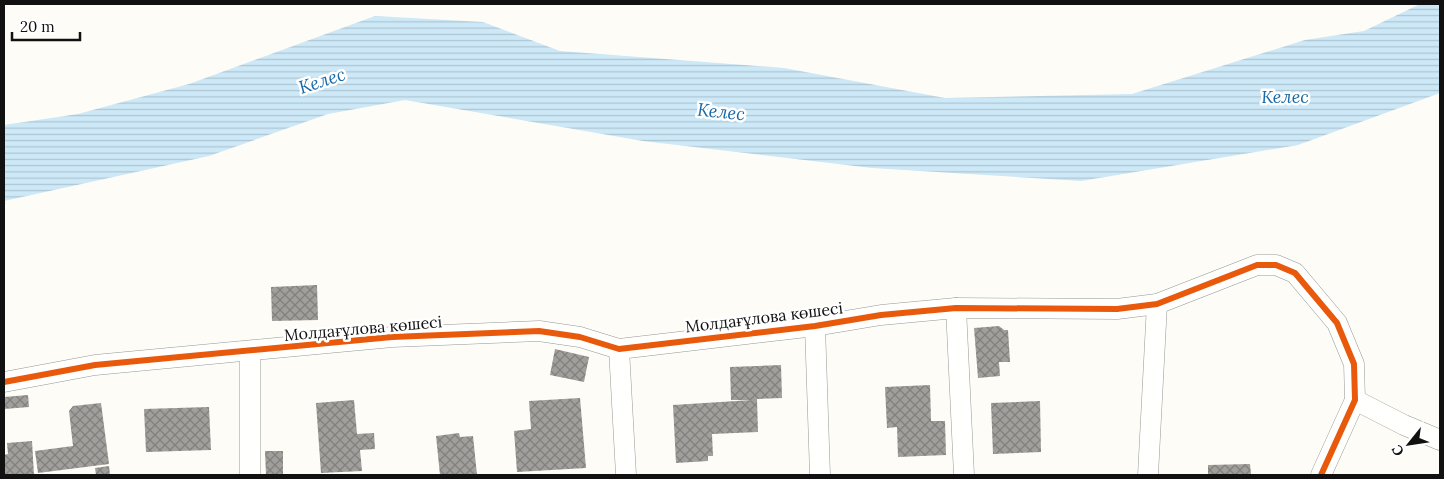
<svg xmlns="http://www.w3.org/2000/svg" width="1444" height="479" font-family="Lora,serif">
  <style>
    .water { fill: url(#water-rules) }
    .building { fill: url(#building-cross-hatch) }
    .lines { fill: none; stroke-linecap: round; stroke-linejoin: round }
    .street-casing { stroke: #979795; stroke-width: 21 }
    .street { stroke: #fffffe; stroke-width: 20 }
    .cycleway-casing { stroke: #fff; stroke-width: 9 }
    .cycleway { stroke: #e8590c; stroke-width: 6 }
    .labels { text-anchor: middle; stroke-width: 5; stroke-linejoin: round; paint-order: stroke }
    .street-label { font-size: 16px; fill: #111; stroke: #fff }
    .water-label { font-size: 18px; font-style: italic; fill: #1768a6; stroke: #fff }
  </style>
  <defs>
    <pattern id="water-rules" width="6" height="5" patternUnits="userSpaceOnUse" patternTransform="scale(1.25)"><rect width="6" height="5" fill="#cde8f7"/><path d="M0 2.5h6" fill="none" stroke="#afc6d3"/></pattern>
    <pattern id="building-cross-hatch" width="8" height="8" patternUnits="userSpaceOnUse" patternTransform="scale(1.25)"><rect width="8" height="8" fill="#a19f9c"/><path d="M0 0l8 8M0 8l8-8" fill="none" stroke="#82807e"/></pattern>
  </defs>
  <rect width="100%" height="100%" fill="#fdfcf7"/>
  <!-- water -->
  <path class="water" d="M 1420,4 L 1440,4 L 1440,93 L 1298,145 L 1081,181 L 872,168 L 643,141 L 405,100 L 328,114 L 209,156 L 4,201 L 4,125 L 78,114 L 189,84 L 375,16 L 483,22 L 560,51 L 784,68 L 945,98 L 1132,94 L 1305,40 L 1364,31 Z"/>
  <!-- building -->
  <g class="building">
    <path d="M 317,285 L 318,320 L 272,321 L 271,287 Z"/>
    <path d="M 999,326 L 1004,330 L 1008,330 L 1010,362 L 999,362 L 1000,376 L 978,378 L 974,328 Z"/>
    <path d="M 555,349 L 589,357 L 584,382 L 550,375 Z"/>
    <path d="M 781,365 L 782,398 L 757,399 L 758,432 L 712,434 L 713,456 L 708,456 L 708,461 L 676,463 L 673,405 L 752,400 L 731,400 L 730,367 Z"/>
    <path d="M 930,385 L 931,421 L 945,421 L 946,455 L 898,457 L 897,427 L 887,428 L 885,387 Z"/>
    <path d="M 28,395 L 29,407 L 4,409 L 4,397 Z"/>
    <path d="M 580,398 L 586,468 L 517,472 L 514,431 L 531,429 L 529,401 Z"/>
    <path d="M 354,400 L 357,434 L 374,433 L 375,449 L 360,450 L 362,471 L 321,473 L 316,403 Z"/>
    <path d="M 1040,401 L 1041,452 L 993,454 L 991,403 Z"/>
    <path d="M 101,403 L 109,464 L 38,473 L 35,451 L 73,446 L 69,411 L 73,406 Z"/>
    <path d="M 209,407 L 211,450 L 146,452 L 144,409 Z"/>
    <path d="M 459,433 L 460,437 L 473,436 L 477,475 L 440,475 L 436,436 Z"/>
    <path d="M 32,441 L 34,475 L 4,475 L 4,455 L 8,454 L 7,443 Z"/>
    <path d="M 265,451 L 283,451 L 283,475 L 266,475 Z"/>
    <path d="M 1250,464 L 1251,475 L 1208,475 L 1208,465 Z"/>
    <path d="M 109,466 L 110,475 L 96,475 L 95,468 Z"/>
  </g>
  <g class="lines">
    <!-- street casing -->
    <g class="street-casing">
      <g id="street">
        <path d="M 956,308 L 964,475"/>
        <path d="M 815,326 L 820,475"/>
        <path d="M 619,349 L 626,475"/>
        <path d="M 250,351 L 250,475"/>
        <path d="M 4,382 L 95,365 L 392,337 L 539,331 L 580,337 L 619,349 L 815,326 L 881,315 L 956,308 L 1117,309 L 1157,304 L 1257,265 L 1276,265 L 1295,273 L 1337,323 L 1354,364 L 1355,400 L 1321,475"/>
        <path d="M 1355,400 L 1404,425 L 1440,440"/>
        <path d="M 1148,475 L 1157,304"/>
      </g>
    </g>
    <!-- street -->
    <use href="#street" class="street"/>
    <!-- cycleway casing -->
    <g class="cycleway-casing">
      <path id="cycleway" d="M 4,382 L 95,365 L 392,337 L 539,331 L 580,337 L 619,349 L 815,326 L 881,315 L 956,308 L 1117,309 L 1157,304 L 1257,265 L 1276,265 L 1295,273 L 1337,323 L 1354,364 L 1355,400 L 1321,475"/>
    </g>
    <!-- cycleway -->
    <use href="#cycleway" class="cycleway"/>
  </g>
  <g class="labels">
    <!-- street labels -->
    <g class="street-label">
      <text transform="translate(764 317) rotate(-7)" y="6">Молдағұлова көшесі</text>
      <text transform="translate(363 328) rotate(-5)" y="6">Молдағұлова көшесі</text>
    </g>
    <!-- water labels -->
    <g class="water-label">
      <text transform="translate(322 81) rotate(-18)" y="6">Келес</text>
      <text x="1285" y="103">Келес</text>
      <text transform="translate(721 112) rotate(6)" y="6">Келес</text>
    </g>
  </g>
  <!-- border -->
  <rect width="1444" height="479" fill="none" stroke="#111111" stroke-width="10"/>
  <!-- north arrow -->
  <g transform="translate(1409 444) rotate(240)" stroke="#ffffff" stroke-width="4" paint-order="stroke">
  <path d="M0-4L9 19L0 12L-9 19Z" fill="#111111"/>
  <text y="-8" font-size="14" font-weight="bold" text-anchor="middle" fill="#111111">С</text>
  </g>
  <!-- scale -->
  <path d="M12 32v8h68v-8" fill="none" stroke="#111111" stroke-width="2.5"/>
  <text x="20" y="32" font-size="15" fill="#111111" stroke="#ffffff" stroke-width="4" paint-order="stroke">20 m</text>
</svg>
